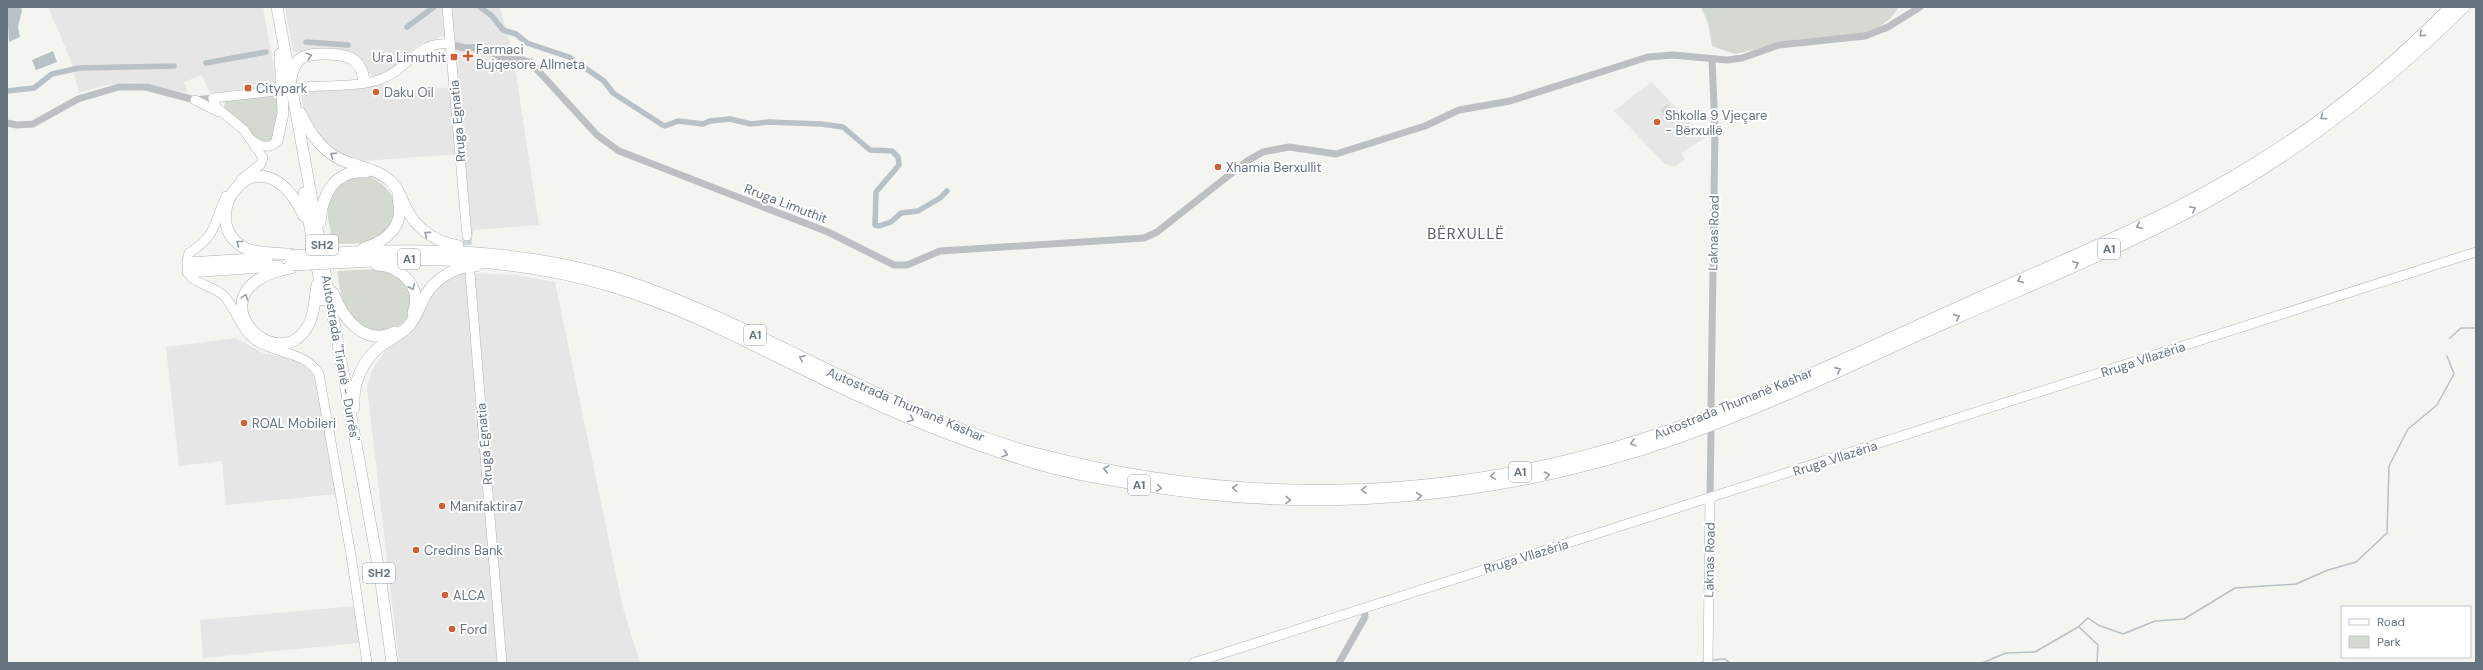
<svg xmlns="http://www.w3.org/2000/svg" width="2483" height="670" font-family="'DM Sans',sans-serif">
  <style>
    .built { fill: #e5e6e5 }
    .green { fill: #d4d9d1 }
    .water { fill: #b7c1c6 }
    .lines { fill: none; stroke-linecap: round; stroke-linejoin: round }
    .stream { stroke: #b7c1c6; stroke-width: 1.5 }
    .canal { stroke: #b7c1c6; stroke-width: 5.5 }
    .major-tunnel { stroke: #d0d5d5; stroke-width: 9; stroke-dasharray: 9 4.5; stroke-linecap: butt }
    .major-casing { stroke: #b0b4b7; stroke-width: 10 }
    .highway-casing { stroke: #afb3b6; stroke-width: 12 }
    .minor { stroke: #bcc0c3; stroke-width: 7 }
    .major { stroke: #fff; stroke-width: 9 }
    .highway { stroke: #fff; stroke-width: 11 }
    .highway-bridge-casing { stroke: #afb3b6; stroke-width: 12; stroke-linecap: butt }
    .highway-bridge { stroke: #fff; stroke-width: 11 }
    .oneway { stroke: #949ea6 }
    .poi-dot { fill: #d45d32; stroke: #fff; stroke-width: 1.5 }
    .labels { text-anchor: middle; stroke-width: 4; stroke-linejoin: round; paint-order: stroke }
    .shield { fill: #fff; stroke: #949ea6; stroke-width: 1 }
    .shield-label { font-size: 12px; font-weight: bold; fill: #667480 }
    .poi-label { font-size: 13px; fill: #667480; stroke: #fff; text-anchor: start }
    .street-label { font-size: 13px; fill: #667480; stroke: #fff }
    .quarter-label { font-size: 15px; letter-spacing: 1px; fill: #535d66; stroke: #fff }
  </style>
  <rect width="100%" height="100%" fill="#f4f5f1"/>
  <!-- built -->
  <g class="built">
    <path d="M 48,7 L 263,7 L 277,86 L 212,93 L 209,91 L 202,75 L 184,82 L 188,93 L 132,82 L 100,86 L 79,93 L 70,58 Z"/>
    <path d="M 285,7 L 500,7 L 513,54 L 539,225 L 473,230 L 473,237 L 467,236 L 460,154 L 362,161 L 344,156 L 328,146 L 310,125 L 308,113 L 304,111 L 300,92 L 384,83 L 385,93 L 453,87 L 450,44 L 443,36 L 417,46 L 393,69 L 383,76 L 374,77 L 369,74 L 361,62 L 320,52 L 293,52 Z"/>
    <path d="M 1651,82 L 1705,138 L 1681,153 L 1685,160 L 1674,167 L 1664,163 L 1614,111 Z"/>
    <path d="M 466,273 L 516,275 L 555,282 L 623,608 L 640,663 L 399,663 L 367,387 L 372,371 L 389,345 L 437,288 L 456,275 Z"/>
    <path d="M 236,338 L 263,353 L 298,360 L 311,370 L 315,377 L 336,494 L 226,505 L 222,461 L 179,466 L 166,347 Z"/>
    <path d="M 355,606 L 359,643 L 203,658 L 200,620 Z"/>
  </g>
  <!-- green -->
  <g class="green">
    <path d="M 1701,7 L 1899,7 L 1890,19 L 1867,35 L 1799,39 L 1735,54 L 1712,46 L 1708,23 Z"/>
    <path d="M 279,93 L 280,100 L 273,142 L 261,143 L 224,107 L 226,99 Z"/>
    <path d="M 1667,104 L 1679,116 L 1672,123 L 1660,111 Z"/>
    <path d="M 364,175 C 393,183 410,216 381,236 C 368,245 348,244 333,244 L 328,218 L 328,201 L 343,180 Z"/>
    <path d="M 380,269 L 398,275 L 409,288 C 410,295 412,305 410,312 C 403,332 373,338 357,325 C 342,313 340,288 337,271 Z"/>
  </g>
  <!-- water -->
  <g class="water">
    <path d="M 7,7 L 21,7 L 22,10 L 18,27 L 20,37 L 9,42 Z"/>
    <path d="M 53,51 L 57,62 L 36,70 L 32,60 Z"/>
  </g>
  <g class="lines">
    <!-- stream -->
    <g class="stream">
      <path d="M 2450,338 L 2461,328 L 2476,328"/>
      <path d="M 2079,627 L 2098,645 L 2097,663"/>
      <path d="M 1711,660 L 1725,659 L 1730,663"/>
      <path d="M 1700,663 L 1705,661"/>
      <path d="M 1982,663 L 2006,653 L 2035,652 L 2078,627 L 2088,618 L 2098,625 L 2123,634 L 2155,621 L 2184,619 L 2235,588 L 2296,584 L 2328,570 L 2356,562 L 2387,533 L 2389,466 L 2408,429 L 2437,405 L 2454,374 L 2447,356"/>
    </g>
    <!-- canal -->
    <g class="canal">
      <path d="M 480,7 L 492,16 L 503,30 L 516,34 L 527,43 L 569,57 L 604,81 L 613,93 L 661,124 L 665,126 L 678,121 L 703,124 L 710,121 L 730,119 L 751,124 L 768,122 L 821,124 L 843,127 L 870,150 L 892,151 L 898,157 L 899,165 L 876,192 L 875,225 L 879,226 L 891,222 L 901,213 L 918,211 L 940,198 L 947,191"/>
      <path d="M 407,27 L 434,7"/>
      <path d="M 306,42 L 348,45"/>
      <path d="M 206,63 L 266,52"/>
      <path d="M 7,91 L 34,88 L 52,74 L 79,68 L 174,66"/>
    </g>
    <!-- major-tunnel -->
    <path class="major-tunnel" d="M 467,236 L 468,258"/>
    <!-- major casing -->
    <g class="major-casing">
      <g id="major">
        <path d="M 447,7 L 467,236"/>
        <path d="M 302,87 C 326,85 360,87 381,79 C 408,70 417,40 450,44"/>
        <path d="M 195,100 L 219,112"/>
        <path d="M 252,140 C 260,146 270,150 277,141"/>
        <path d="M 241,179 L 260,165 L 263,158 L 244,130 L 216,107 L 213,98 L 276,91"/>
        <path d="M 226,196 C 213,224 218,234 189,253 C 186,260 187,272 191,277 C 196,283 214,287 223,295 C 236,308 240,329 255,340 C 276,355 304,350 319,374 L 351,555 L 367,663"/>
        <path d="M 470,273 L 502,663"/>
        <path d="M 1193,663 L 2476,252"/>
        <path d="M 1708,663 L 1710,498"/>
      </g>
    </g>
    <!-- highway casing -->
    <g class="highway-casing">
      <g id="highway">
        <path d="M 277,7 L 381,582 L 392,663"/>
        <path d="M 291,79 C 292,72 294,64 300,59 C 307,54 316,54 324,54 C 346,54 362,57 364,82"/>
        <path d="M 300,113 C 311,135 325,156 350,163 C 363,168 378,170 389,180 C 397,186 401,197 405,206 C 416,229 433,241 458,246"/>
        <path d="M 277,141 L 283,113 L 280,54"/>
        <path d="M 304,193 L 323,300"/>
        <path d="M 320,222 C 322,194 335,169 366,172"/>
        <path d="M 364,248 C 388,241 405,225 398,198"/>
        <path d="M 353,252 C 444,248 535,252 623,280 C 763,326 887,413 1030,452 C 1233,506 1446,504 1646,438 C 1761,401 1871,346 1981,297 C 2063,260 2148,226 2227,180 C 2309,133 2384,75 2450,7"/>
        <path d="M 290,254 C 276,253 260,254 247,249 C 190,223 259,121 304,216"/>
        <path d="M 354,262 C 442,256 530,261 614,287 C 688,309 754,346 823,379 C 889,411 955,439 1025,460 C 1062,472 1098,478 1136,484 C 1318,516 1503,498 1677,438 C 1774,404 1867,357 1961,316 C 2051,276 2144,239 2230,189 C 2317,138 2392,78 2464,7"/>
        <path d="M 188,263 L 267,258"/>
        <path d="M 377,265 C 402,266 423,288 413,313"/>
        <path d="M 291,268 C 186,287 277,385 309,324 C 315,312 315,297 317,285"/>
        <path d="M 188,272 L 278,266"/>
        <path d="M 333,293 C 343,319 365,347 395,332"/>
        <path d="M 354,408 C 352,385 362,360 381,346 C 390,339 401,334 409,326 C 416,317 420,306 425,296 C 436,278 455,266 476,266"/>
      </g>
    </g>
    <!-- minor -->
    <g class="minor">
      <path d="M 450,44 L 465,48 L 481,47 L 505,59 L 523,60 L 531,63 L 597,135 L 619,151 L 828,232 L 894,265 L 907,265 L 940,251 L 1144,238 L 1157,232 L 1247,161 L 1263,152 L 1289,147 L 1336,154 L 1425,126 L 1459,110 L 1510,101 L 1648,57 L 1673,55 L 1727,60 L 1742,58 L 1779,45 L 1865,36 L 1888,27 L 1920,7"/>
      <path d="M 7,123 L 17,125 L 33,124 L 78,99 L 119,87 L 146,87 L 195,100 L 213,98"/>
      <path d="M 1711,407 L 1715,129 L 1712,60"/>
      <path d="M 1710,498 L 1711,433"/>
      <path d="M 1339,663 L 1365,617 L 1364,608"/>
    </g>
    <!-- major -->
    <use href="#major" class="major"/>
    <!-- highway -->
    <use href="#highway" class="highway"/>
    <!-- highway-bridge casing -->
    <g class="highway-bridge-casing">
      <g id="highway-bridge">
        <path d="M 290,256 L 353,252"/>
        <path d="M 291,265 L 354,262"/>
      </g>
    </g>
    <!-- highway-bridge -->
    <use href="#highway-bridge" class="highway-bridge"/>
  </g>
  <!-- one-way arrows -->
  <defs><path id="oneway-chevron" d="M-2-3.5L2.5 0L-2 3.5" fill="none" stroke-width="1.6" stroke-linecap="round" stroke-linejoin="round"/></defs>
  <g class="oneway">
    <use href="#oneway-chevron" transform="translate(2422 34) rotate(137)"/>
    <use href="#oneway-chevron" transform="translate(309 56) rotate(-15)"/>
    <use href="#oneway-chevron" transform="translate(2323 117) rotate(144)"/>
    <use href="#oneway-chevron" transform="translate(333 155) rotate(-146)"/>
    <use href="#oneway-chevron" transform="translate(2193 209) rotate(-27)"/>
    <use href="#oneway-chevron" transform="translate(2139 226) rotate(155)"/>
    <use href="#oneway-chevron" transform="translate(427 234) rotate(-144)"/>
    <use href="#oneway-chevron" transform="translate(239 243) rotate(-141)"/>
    <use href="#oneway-chevron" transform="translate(2076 264) rotate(-24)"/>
    <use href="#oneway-chevron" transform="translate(2020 280) rotate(156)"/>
    <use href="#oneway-chevron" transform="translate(412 287) rotate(65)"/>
    <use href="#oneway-chevron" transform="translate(245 297) rotate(-72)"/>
    <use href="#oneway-chevron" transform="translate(1957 317) rotate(-24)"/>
    <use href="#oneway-chevron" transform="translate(802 358) rotate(-154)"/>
    <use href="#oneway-chevron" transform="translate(1838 370) rotate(-24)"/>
    <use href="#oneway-chevron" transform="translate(911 419) rotate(23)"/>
    <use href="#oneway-chevron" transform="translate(1633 443) rotate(163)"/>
    <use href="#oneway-chevron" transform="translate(1005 454) rotate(18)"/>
    <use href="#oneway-chevron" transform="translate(1106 469) rotate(-169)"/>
    <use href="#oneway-chevron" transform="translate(1547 475) rotate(-13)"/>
    <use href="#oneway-chevron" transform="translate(1493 476) rotate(171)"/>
    <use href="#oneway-chevron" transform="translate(1159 488) rotate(9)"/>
    <use href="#oneway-chevron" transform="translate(1235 488) rotate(-175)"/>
    <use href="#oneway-chevron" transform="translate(1364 490) rotate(178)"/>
    <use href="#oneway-chevron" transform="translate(1419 496) rotate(-6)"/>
    <use href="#oneway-chevron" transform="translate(1288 500) rotate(1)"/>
  </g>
  <!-- markers -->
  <g class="poi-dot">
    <path d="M466 50h4v4h4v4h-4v4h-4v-4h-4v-4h4z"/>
    <rect x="450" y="53" width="8" height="8" rx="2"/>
    <rect x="244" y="84" width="8" height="8" rx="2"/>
    <circle cx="376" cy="92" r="4"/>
    <circle cx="1657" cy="122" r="4"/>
    <circle cx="1218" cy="167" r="4"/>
    <circle cx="244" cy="423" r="4"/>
    <circle cx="442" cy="506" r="4"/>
    <circle cx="416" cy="550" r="4"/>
    <circle cx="445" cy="595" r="4"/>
    <circle cx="452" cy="629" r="4"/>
  </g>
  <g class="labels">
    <!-- shield labels -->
    <g class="shield">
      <rect x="306" y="235" width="32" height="20" rx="3"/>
      <rect x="2098" y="239" width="22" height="20" rx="3"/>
      <rect x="398" y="249" width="22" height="20" rx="3"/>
      <rect x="744" y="325" width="22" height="20" rx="3"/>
      <rect x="1509" y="462" width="22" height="20" rx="3"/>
      <rect x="1128" y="475" width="22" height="20" rx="3"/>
      <rect x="363" y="563" width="32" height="20" rx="3"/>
    </g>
    <g class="shield-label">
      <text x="322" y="249">SH2</text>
      <text x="2109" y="253">A1</text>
      <text x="409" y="263">A1</text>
      <text x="755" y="339">A1</text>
      <text x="1520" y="476">A1</text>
      <text x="1139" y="489">A1</text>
      <text x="379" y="577">SH2</text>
    </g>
    <!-- poi labels -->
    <g class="poi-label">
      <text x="476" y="54">Farmaci<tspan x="476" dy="15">Bujqesore Allmeta</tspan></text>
      <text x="446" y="62" text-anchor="end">Ura Limuthit</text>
      <text x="256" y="93">Citypark</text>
      <text x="384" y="97">Daku Oil</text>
      <text x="1665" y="120">Shkolla 9 Vjeçare<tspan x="1665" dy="15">- Bërxullë</tspan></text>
      <text x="1226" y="172">Xhamia Berxullit</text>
      <text x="252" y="428">ROAL Mobileri</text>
      <text x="450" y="511">Manifaktira7</text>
      <text x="424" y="555">Credins Bank</text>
      <text x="453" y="600">ALCA</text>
      <text x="460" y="634">Ford</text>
    </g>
    <!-- street labels -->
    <g class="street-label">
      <text transform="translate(457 121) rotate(-95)" y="5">Rruga Egnatia</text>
      <text transform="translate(786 203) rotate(21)" y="5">Rruga Limuthit</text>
      <text transform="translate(1713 233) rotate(-89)" y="5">Laknas Road</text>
      <text transform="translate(341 358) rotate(80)" y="5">Autostrada "Tiranë - Durrës"</text>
      <text transform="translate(2143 359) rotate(-18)" y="5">Rruga Vllazëria</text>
      <text transform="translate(1733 403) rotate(-22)" y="5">Autostrada Thumanë Kashar</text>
      <text transform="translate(906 404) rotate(23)" y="5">Autostrada Thumanë Kashar</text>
      <text transform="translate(484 444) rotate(-95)" y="5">Rruga Egnatia</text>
      <text transform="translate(1835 458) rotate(-18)" y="5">Rruga Vllazëria</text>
      <text transform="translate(1526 556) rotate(-17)" y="5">Rruga Vllazëria</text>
      <text transform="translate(1709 560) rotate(-89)" y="5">Laknas Road</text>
    </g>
    <!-- quarter labels -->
    <g class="quarter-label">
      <text x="1466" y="239">BËRXULLË</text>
    </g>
  </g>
  <!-- border -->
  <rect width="2483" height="670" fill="none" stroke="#667480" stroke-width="16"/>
  <!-- legend -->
  <rect x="2341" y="606" width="130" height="52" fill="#ffffff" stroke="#c2c7cc"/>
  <rect x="2349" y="619" width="20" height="6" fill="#ffffff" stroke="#c2c7cc"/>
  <text x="2377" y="626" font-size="12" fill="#667480">Road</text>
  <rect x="2349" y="636" width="20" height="12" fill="#d4d9d1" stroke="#c2c7cc"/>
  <text x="2377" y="646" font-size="12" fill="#667480">Park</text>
</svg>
